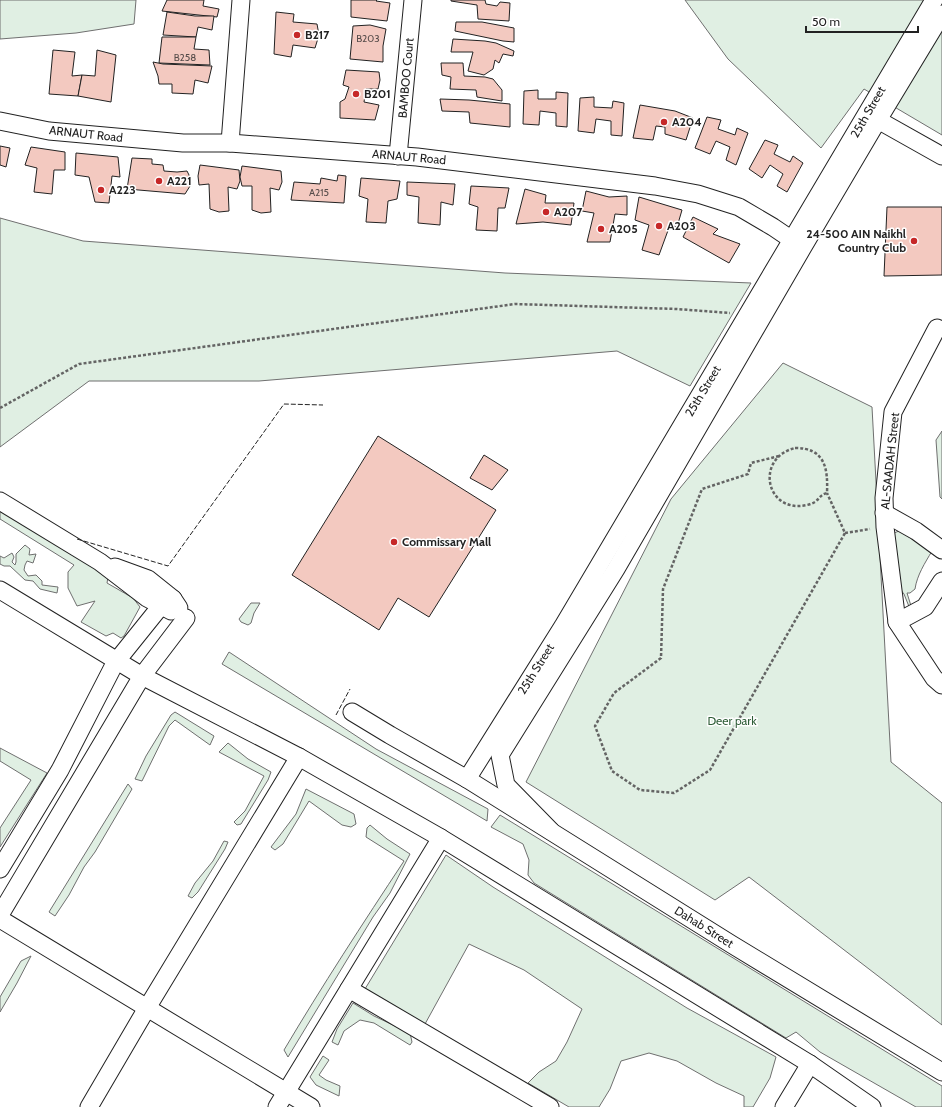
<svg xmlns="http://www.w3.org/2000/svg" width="942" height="1107" font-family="Cabin,sans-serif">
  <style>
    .green { fill: #e0efe3; stroke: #6f6f6f }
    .building { fill: #f3c9c0; stroke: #222 }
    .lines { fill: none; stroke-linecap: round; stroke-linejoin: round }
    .minor-casing { stroke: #222; stroke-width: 19 }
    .path { stroke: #646464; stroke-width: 2.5; stroke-dasharray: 3 2; stroke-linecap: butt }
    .minor { stroke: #fff; stroke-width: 17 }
    .fence { stroke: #222; stroke-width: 1; stroke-dasharray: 5 2; stroke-linecap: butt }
    .poi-dot { fill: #c62828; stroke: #fff; stroke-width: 1.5 }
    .labels { text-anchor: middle; stroke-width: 3; stroke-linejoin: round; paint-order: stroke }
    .number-label { font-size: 10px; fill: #564c4a }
    .poi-label { font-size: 12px; font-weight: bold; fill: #222; stroke: #fff; text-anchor: start }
    .street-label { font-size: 12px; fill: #222; stroke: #fff }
    .park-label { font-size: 12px; fill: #2f5e38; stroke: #fff }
  </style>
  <rect width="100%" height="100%" fill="#fff"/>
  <!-- green -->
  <g class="green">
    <path d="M 0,0 L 136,0 L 134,24 L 76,33 L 0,39 Z"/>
    <path d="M 685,0 L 939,0 L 942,2 L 942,135 L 864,89 L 821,148 L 728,59 Z"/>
    <path d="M 0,218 L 83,241 L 505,273 L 751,283 L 690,386 L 617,351 L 259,381 L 89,381 L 0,447 Z"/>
    <path d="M 783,363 L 872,407 L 891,762 L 942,803 L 942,1025 L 749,877 L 715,900 L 526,782 L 671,499 Z"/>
    <path d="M 942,431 L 942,499 L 940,497 L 936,440 Z"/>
    <path d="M 0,510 L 96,566 L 108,577 L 107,583 L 133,598 L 140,607 L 124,636 L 121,638 L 113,633 L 106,636 L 81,622 L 95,601 L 77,606 L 68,588 L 68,572 L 74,565 L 0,519 Z"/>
    <path d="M 899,531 L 932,551 C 925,563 917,575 915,589 L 910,593 L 907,593 L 912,609 L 910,609 L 904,594 L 900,589 L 894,533 Z"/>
    <path d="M 25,545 L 30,549 L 29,555 L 36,554 L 33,563 L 27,561 L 25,565 L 24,570 L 28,576 L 36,575 L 42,581 L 42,585 L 58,587 L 57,593 L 40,589 L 33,581 L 25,580 L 10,566 L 4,566 L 0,564 L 0,556 L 4,558 L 12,553 L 14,557 L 12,562 L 15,565 L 16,562 L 16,554 Z"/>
    <path d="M 251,603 L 260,603 L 254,613 L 251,623 L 248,625 L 241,622 L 239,619 Z"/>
    <path d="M 229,652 L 376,749 L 488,809 L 487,821 L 222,664 Z"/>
    <path d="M 175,712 L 214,736 L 210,745 L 175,720 L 169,726 L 142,781 L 135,779 L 146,756 L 171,715 Z"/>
    <path d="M 228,743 L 248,759 L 271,772 L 268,780 L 241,824 L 237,825 L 234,822 L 245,811 L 264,776 L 219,752 Z"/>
    <path d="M 0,748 L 47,773 L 0,847 L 0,828 L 31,780 L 0,761 Z"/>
    <path d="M 128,784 L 132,789 L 95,852 L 84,867 L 69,895 L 55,916 L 49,912 Z"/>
    <path d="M 306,789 L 354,814 L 356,824 L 351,827 L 342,825 L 309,801 L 283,844 L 275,850 L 271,847 L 296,814 Z"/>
    <path d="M 500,815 L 942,1086 L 942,1107 L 916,1107 L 820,1052 L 796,1032 L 786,1038 L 534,883 L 528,875 L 529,860 L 523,844 L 491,827 Z"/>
    <path d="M 370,825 L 387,839 L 410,854 L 390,893 L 373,917 L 288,1057 L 284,1050 C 322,986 363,923 404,861 L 366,837 L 367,828 Z"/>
    <path d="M 224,841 L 228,842 L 225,849 L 198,892 L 192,898 L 188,896 L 195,883 L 213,861 Z"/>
    <path d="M 446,855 L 493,887 L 687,1008 L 776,1057 L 770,1078 L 753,1107 L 744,1107 L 744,1096 L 716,1083 L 677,1061 L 649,1053 L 621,1061 L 610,1089 L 599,1107 L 569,1107 L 528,1083 L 539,1072 L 556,1061 L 567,1042 L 582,1009 L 524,970 L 469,944 L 425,1024 L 365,989 Z"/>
    <path d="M 31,956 L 17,983 L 0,1012 L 0,997 L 21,961 Z"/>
    <path d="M 353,1003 L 374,1016 L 410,1033 L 412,1042 L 410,1045 L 374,1023 L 360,1020 L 344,1031 L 338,1045 L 332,1042 L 337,1029 Z"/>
    <path d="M 323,1056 L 329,1060 L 319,1075 L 326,1080 L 340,1086 L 339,1096 L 316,1085 L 310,1077 Z"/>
  </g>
  <!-- building -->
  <g class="building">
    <path d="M 167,0 L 204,0 L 203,6 L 219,9 L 217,17 L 162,11 Z"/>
    <path d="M 351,0 L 377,0 L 376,1 L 390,3 L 387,21 L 351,17 Z"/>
    <path d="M 451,0 L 485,0 L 486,4 L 497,6 L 500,2 L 510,3 L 509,21 L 478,19 L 477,5 L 451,1 Z"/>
    <path d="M 167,12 L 195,16 L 214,16 L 212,30 L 198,27 L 196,37 L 163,35 Z"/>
    <path d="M 276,12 L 294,14 L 293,22 L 317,24 L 319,35 L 315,48 L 293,45 L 291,57 L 274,54 Z"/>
    <path d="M 456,22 L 482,22 L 514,28 L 514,42 L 503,41 L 455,31 Z"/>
    <path d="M 370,25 L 386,29 L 383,46 L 383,62 L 350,59 L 353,26 Z"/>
    <path d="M 162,37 L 196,37 L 194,49 L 209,50 L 210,65 L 159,63 Z"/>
    <path d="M 453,39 L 485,41 L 496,43 L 514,51 L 513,56 L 503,54 L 499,63 L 495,60 L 493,69 L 484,75 L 468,71 L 473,52 L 451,52 Z"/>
    <path d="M 53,50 L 75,52 L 72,76 L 82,75 L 78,96 L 49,94 Z"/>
    <path d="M 97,50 L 116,55 L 111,102 L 78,96 L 82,75 L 95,76 Z"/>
    <path d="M 153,62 L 163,64 L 212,66 L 208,83 L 195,80 L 193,94 L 172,93 L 172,84 L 159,84 L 158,76 Z"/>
    <path d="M 441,63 L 463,63 L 464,76 L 485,77 L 493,79 L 502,90 L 502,101 L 477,97 L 476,90 L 450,89 L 451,77 L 442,75 Z"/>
    <path d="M 346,70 L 379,72 L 380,80 L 378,89 L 366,89 L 364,102 L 379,105 L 375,120 L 340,118 L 340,102 L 345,99 L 349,87 L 343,85 Z"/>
    <path d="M 538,90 L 538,99 L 556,99 L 556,92 L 568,93 L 567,127 L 556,126 L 556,113 L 540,111 L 539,125 L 523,124 L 524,91 Z"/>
    <path d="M 594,97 L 594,107 L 612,108 L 613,101 L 624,103 L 622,136 L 611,135 L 611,121 L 596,119 L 594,133 L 578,131 L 580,98 Z"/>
    <path d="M 440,99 L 469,100 L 510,104 L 510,127 L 470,123 L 469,112 L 442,111 Z"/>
    <path d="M 640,105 L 675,111 L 693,118 L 686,140 L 665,134 L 665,127 L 656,126 L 653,140 L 633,138 Z"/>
    <path d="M 707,117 L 721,120 L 718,129 L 735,135 L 737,128 L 748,133 L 736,165 L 726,160 L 730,147 L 716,141 L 710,154 L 695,148 Z"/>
    <path d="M 765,140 L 778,145 L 774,154 L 790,162 L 793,156 L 803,163 L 787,192 L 777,186 L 783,174 L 770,165 L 762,178 L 749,169 Z"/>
    <path d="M 0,146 L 10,148 L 6,167 L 0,165 Z"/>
    <path d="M 31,147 L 65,152 L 65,170 L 54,170 L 52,194 L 34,192 L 37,168 L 25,165 Z"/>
    <path d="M 76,153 L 118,157 L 120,177 L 112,176 L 109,203 L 95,202 L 89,177 L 75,175 Z"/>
    <path d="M 132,158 L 152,159 L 152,164 L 163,165 L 164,171 L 177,172 L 187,171 L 189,175 L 190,186 L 185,194 L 127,189 Z"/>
    <path d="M 200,165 L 239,170 L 240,181 L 237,189 L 228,187 L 229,211 L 219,212 L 210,209 L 209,184 L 199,185 L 198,176 Z"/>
    <path d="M 242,166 L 281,171 L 282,182 L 279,190 L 270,188 L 271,212 L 261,213 L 252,210 L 252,186 L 242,186 L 240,177 Z"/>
    <path d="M 338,175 L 346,176 L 344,203 L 291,200 L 294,182 L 320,184 L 321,178 L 337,181 Z"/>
    <path d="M 361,178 L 400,181 L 397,199 L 388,201 L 386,223 L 366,222 L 368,199 L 359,196 Z"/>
    <path d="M 407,182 L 455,184 L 453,205 L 441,202 L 440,225 L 418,223 L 419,197 L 407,195 Z"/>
    <path d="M 471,186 L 509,188 L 505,208 L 498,208 L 497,231 L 476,230 L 478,207 L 469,204 Z"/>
    <path d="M 525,189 L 546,195 L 545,203 L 574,203 L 571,225 L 543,222 L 516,224 Z"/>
    <path d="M 586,191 L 609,197 L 627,196 L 627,215 L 615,214 L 610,242 L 587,242 L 594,213 L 582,211 Z"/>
    <path d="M 639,197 L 682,210 L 677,227 L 670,225 L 659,255 L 642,250 L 649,225 L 635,220 Z"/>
    <path d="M 887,207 L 942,207 L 942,275 L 884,276 Z"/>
    <path d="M 693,217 L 718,229 L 713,234 L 740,244 L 729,263 L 683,237 Z"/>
    <path d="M 378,436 L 496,510 L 429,617 L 398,598 L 379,630 L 292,575 Z"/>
    <path d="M 484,455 L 508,470 L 492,490 L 470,478 Z"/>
  </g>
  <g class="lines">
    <!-- minor casing -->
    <g class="minor-casing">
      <g id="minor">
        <path d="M 878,120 L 942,156"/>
        <path d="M 0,121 L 49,131 L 183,143 L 230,143 L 417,157 L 655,186 L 698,194 L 739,207 L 773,227 L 801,246"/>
        <path d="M 230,143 L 241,0"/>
        <path d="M 398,156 L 413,0"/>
        <path d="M 937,328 L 893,412 L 884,498 L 885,527 L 897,622 L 934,678 L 942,685"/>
        <path d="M 0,501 L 100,562 L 147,598 L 171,611"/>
        <path d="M 884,513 L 916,531 L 942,550"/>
        <path d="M 115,567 L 148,579 L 173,599 L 179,608"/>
        <path d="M 0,590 L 142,676 L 299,757 L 441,838 L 810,1064 L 872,1107"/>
        <path d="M 897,622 L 925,607 L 942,581"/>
        <path d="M 352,712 L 390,735 L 467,779 L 731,944 L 942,1072"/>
        <path d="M 467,779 L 563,626 L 934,0"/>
        <path d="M 551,831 L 506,785 L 500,755 L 616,569 L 803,247 L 878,120 L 942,14"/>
        <path d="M 0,869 L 60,770 L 115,663 L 160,607 L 173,599"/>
        <path d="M 0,915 L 142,676 L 186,618"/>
        <path d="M 0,919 L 311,1107"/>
        <path d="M 349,989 L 550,1107"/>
        <path d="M 89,1107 L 147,1008 L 299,757"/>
        <path d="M 277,1107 L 441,838"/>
        <path d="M 784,1107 L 810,1064"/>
      </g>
    </g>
    <!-- path -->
    <g class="path">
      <path d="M 0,408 L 79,364 L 515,304 L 677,309 L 730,313"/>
      <path d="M 795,448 C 825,448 828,468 827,493 C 820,495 820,498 815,502 C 810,505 803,506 797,506 C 764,505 758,457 795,448 Z"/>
      <path d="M 779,456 L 751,463 L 748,474 L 702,489 L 663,589 L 661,658 L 614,693 L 595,726 L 612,771 L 640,790 L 674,793 L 710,770 L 845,533 L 827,493"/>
      <path d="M 845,533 L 870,529"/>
    </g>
    <!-- minor -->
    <use href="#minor" class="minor"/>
    <!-- fence -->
    <g class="fence">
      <path d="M 77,539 L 168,566 L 284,404 L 323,405"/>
      <path d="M 336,715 L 350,689"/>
    </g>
  </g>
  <!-- markers -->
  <g class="poi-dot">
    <circle cx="297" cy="35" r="4"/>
    <circle cx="356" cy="94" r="4"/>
    <circle cx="664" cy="122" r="4"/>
    <circle cx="159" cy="181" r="4"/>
    <circle cx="101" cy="190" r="4"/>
    <circle cx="546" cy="212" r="4"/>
    <circle cx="659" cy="226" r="4"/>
    <circle cx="601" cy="229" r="4"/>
    <circle cx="914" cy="241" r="4"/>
    <circle cx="394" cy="542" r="4"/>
  </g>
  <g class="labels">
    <!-- number labels -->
    <g class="number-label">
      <text x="368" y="42">B203</text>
      <text x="185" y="61">B258</text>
      <text x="319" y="196">A215</text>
    </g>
    <!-- poi labels -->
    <g class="poi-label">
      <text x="305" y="39">B217</text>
      <text x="364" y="98">B201</text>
      <text x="672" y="126">A204</text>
      <text x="167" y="185">A221</text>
      <text x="109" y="194">A223</text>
      <text x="554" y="216">A207</text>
      <text x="667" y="230">A203</text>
      <text x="609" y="233">A205</text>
      <text x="906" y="238" text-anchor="end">24-500 AIN Naikhl<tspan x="906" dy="14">Country Club</tspan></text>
      <text x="402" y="546">Commissary Mall</text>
    </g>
    <!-- street labels -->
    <g class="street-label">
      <text transform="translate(406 78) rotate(-85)" y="4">BAMBOO Court</text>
      <text transform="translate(868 112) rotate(-60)" y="4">25th Street</text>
      <text transform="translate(86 134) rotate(6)" y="4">ARNAUT Road</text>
      <text transform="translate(409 157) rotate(5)" y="4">ARNAUT Road</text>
      <text transform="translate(703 391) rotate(-59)" y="4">25th Street</text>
      <text transform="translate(890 461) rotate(-84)" y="4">AL-SAADAH Street</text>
      <text transform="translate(536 669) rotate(-58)" y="4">25th Street</text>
      <text transform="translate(704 927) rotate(32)" y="4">Dahab Street</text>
    </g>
    <!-- park labels -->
    <g class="park-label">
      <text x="732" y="725">Deer park</text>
    </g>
  </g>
  <!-- scale -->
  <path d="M806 26v6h112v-6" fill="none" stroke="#222222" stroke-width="2"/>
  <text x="812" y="26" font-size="12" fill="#222222" stroke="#ffffff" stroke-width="3" paint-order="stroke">50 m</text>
</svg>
